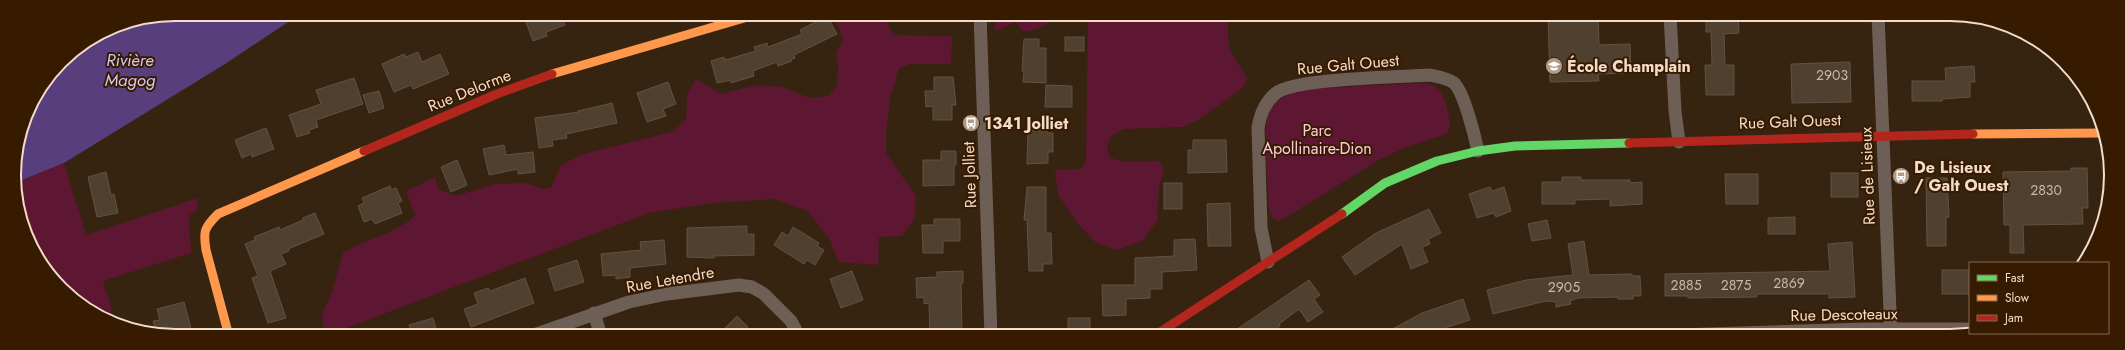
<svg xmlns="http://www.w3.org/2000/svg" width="2125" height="350" font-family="Jost,sans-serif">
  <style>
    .green { fill: #5e1732 }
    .water { fill: #593e7e }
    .building { fill: #504030; stroke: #635243 }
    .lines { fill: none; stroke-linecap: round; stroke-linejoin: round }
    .street { stroke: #6d5f55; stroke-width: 13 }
    .fast { stroke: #63d668; stroke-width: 9 }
    .slow { stroke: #ff974d; stroke-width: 9 }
    .jam { stroke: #b3261e; stroke-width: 9 }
    .labels { text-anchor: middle; stroke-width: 4; stroke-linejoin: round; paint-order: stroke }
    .number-label { font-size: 14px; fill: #cbb5a4 }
    .street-label { font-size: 16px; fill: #f4dcca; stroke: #371b01 }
    .poi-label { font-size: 16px; font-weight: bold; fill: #f4dcca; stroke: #371b01; text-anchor: start }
    .park-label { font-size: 16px; fill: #feccdb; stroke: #371b01 }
    .water-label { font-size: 17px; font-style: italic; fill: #d3c6f0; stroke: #371b01 }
    .rim { fill: none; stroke: #f4dcca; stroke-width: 2 }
  </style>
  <rect width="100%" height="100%" fill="#362310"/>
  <!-- green -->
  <g class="green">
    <path d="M 834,14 L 885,14 L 885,20 L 894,35 L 952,36 L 951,64 L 910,64 L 899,68 L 891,95 L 886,132 L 886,153 L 916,196 L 914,220 L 902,236 L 879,237 L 878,265 L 838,262 L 830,240 L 808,211 L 774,199 L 713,203 L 649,213 L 336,332 L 324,331 L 322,314 L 331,295 L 343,253 C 366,239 396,233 415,216 L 406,191 L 435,177 L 438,189 L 456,196 L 495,184 L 525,183 L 544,189 L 551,188 L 561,165 L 583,154 L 672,132 L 686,119 L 687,94 L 696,79 L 721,94 L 757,85 L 782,87 L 810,98 L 828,96 L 837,86 L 838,65 L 836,53 L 843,39 Z"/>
    <path d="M 994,14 L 1060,14 C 1048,23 1039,32 1023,31 L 1016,22 L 995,31 Z"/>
    <path d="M 1088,14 L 1227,14 L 1229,49 L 1247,78 L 1243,88 L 1198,120 L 1183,127 L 1124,129 L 1111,136 L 1107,148 L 1110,158 L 1126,162 L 1160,161 L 1164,172 L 1159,186 L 1157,221 L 1142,241 L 1117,250 L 1096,243 L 1079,225 L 1058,195 L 1055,170 L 1081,169 L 1086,161 Z"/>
    <path d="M 1421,83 C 1445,83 1446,104 1450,123 L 1450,127 L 1446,134 L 1406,147 L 1379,160 L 1280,221 L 1273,219 L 1269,209 C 1268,192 1267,174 1266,157 C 1264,120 1264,99 1304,89 Z"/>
    <path d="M 64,163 L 86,235 L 198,198 L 197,210 L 189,215 L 191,253 L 103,281 L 112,310 L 104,319 L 54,281 L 23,227 L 17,182 Z"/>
  </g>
  <!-- water -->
  <path class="water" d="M 175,14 L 300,14 L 225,64 L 64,163 L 17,182 L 14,165 L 26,113 L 61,61 L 114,26 Z"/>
  <!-- building -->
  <g class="building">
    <path d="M 523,14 L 561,14 L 565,25 L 546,32 L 547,36 L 533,41 Z"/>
    <path d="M 1548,14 L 1598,14 L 1599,45 L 1630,44 L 1631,73 L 1598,74 L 1599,81 L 1550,82 Z"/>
    <path d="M 1706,14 L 1738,14 L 1739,33 L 1724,34 L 1725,65 L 1734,65 L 1734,95 L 1706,95 L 1705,65 L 1712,65 L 1711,32 L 1706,32 Z"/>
    <path d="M 827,16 L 837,34 L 794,55 L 795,58 L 791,59 L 792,61 L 778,66 L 777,62 L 753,71 L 754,76 L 731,83 L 731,80 L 717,83 L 711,61 L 724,57 L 725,60 L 756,51 L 754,47 L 767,43 L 768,47 L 802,34 L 800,30 Z"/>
    <rect x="1065" y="37" width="19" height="14"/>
    <path d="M 1024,39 L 1039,39 L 1039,48 L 1046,48 L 1046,83 L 1023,82 L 1024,71 L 1022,71 Z"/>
    <path d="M 418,52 L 422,62 L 440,54 L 449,74 L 413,89 L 411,85 L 394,92 L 382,64 L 404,54 L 406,57 Z"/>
    <path d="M 1850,62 L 1851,102 L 1792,103 L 1791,64 Z"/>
    <path d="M 1974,66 L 1975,82 L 1970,82 L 1970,97 L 1942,99 L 1942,101 L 1912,101 L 1912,81 L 1946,81 L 1945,68 Z"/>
    <path d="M 934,77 L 953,77 L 956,105 L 952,105 L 952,120 L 933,120 L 933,106 L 926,107 L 925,91 L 934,91 Z"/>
    <path d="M 354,78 L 363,104 L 316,120 L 318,127 L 309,130 L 310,133 L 297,137 L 289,115 L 321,104 L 316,90 Z"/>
    <path d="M 668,82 L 676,104 L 663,109 L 666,116 L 647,122 L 637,93 Z"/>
    <path d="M 1046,85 L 1072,86 L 1072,107 L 1045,107 Z"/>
    <path d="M 379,91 L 384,108 L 369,113 L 363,95 Z"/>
    <path d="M 612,103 L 617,123 L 566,134 L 567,138 L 552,140 L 553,146 L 539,148 L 535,118 L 579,112 L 578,111 Z"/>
    <path d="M 266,128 L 274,149 L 252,157 L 251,154 L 242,158 L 235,140 Z"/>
    <path d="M 1028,130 L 1047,130 L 1047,133 L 1053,133 L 1053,152 L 1048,152 L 1048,163 L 1027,164 Z"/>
    <path d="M 1193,140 L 1226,140 L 1227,172 L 1188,173 L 1188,150 L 1193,150 Z"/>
    <path d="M 504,145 L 506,155 L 533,152 L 535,172 L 518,174 L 518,169 L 489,175 L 483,149 Z"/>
    <path d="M 941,151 L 956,151 L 956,165 L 954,165 L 954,185 L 923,186 L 923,160 L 941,160 Z"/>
    <path d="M 457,160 L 467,185 L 451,192 L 441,167 Z"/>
    <path d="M 2071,168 L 2087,168 L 2088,208 L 2082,208 L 2083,224 L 2023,225 L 2024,253 L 2010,253 L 2010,225 L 2004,225 L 2003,172 L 2071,171 Z"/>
    <path d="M 106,172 L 111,195 L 114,194 L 118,213 L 97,217 L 88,177 Z"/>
    <rect x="1831" y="173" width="27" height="24"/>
    <path d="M 1725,174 L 1758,174 L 1758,204 L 1726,204 Z"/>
    <path d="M 1562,177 L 1581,177 L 1581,180 L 1630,180 L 1630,183 L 1642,182 L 1642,204 L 1610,206 L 1610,199 L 1575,200 L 1575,204 L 1542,204 L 1542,182 L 1562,182 Z"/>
    <path d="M 1926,178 L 1947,178 L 1949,217 L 1946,217 L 1946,246 L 1927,246 Z"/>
    <rect x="1164" y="183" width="18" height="26"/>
    <path d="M 390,186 L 391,190 L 396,188 L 402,201 L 398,203 L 402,213 L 375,224 L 372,219 L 364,222 L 358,206 L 364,203 L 362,198 Z"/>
    <path d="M 1027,187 L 1046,187 L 1046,233 L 1051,233 L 1052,264 L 1043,264 L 1043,271 L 1029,271 L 1027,220 L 1024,220 Z"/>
    <path d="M 1490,187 L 1492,191 L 1504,187 L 1511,211 L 1496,217 L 1494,213 L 1477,218 L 1469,194 Z"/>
    <path d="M 1230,203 L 1231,246 L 1208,246 L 1207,204 Z"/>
    <path d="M 1429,209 L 1441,233 L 1428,239 L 1430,244 L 1422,247 L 1428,262 L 1411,269 L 1402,244 L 1355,275 L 1342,257 L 1376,233 Z"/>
    <path d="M 315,213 L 324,234 L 288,249 L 289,251 L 281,254 L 286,264 L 270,271 L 286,318 L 268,323 L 252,278 L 258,276 L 245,244 L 255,240 L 254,237 L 279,227 L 280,230 L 303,220 L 303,218 Z"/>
    <path d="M 1795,217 L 1795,234 L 1768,234 L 1768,218 Z"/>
    <path d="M 934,219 L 960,219 L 960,241 L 943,241 L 943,253 L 923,253 L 922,225 L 934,225 Z"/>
    <path d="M 1547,220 L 1551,238 L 1532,241 L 1528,224 Z"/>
    <path d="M 747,226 L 747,234 L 754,234 L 754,255 L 714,256 L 714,258 L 687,257 L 687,228 Z"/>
    <path d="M 793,227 L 819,243 L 817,246 L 824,250 L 815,265 L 807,260 L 804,264 L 774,245 L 782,232 L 788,236 Z"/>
    <path d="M 1195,239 L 1197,270 L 1162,272 L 1162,289 L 1150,289 L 1150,298 L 1126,299 L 1126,315 L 1103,316 L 1102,285 L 1135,285 L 1135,258 L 1174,256 L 1174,240 Z"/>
    <path d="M 664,240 L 666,264 L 630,268 L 630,277 L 616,279 L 616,275 L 603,276 L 601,254 L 641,250 L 640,242 Z"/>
    <path d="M 1584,241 L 1589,275 L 1632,274 L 1632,276 L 1640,276 L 1641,296 L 1633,296 L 1633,299 L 1618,299 L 1618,297 L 1578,298 L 1570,301 L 1571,304 L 1556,307 L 1556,302 L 1546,301 L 1493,314 L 1487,290 L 1526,280 L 1573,275 L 1568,244 Z"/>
    <path d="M 1852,242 L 1855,297 L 1829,298 L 1829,294 L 1757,294 L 1757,297 L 1688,298 L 1688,296 L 1665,296 L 1665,274 L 1830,271 L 1828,244 Z"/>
    <path d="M 577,260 L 584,282 L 555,291 L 548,269 Z"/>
    <rect x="1942" y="270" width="28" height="24"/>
    <path d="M 852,271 L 863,300 L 841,308 L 830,279 Z"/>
    <path d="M 963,271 L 963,283 L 961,283 L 962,336 L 930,336 L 929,303 L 924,304 L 924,297 L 917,298 L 916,278 L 937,277 L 937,272 Z"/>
    <path d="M 525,278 L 534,303 L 471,327 L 464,309 L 478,304 L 474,293 L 488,288 L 490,291 Z"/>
    <path d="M 1309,280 L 1320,295 L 1314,299 L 1323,312 L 1308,322 L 1299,309 L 1279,324 L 1280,326 L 1266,336 L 1227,336 Z"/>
    <path d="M 1463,299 L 1470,320 L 1438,330 L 1437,326 L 1419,336 L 1380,336 L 1422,313 Z"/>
    <path d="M 184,302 L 193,336 L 164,336 L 157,334 L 153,321 L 160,320 L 157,309 Z"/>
    <path d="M 737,316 L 748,327 L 746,329 L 752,336 L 717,336 Z"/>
    <path d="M 433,318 L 438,336 L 413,336 L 409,325 Z"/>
    <rect x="1068" y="318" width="22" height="18"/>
  </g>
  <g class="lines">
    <!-- street -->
    <g class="street">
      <path d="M 980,14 L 991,336"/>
      <path d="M 1670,14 L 1675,111 L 1679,142"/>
      <path d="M 1878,14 L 1891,336"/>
      <path d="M 1268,262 L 1261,228 L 1258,128 C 1260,115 1265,102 1276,93 C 1295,78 1401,77 1430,75 C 1439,77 1447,78 1454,83 C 1464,92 1475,137 1478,151"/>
      <path d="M 594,313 L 601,336"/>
      <path d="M 531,336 L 629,302 L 667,294 L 739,285 L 752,287 L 764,294 L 791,321 L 799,336"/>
      <path d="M 1646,336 L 1865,329 L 1970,329"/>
    </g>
    <!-- fast -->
    <path class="fast" d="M 1342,214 L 1385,183 L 1437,161 L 1478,151 L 1515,146 L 1629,143"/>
    <!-- slow -->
    <g class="slow">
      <path d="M 552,74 L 758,14"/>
      <path d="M 1973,134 L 2104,133"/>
      <path d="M 229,336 L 206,250 C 203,231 204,228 218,214 L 364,151"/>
    </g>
    <!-- jam -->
    <g class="jam">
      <path d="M 1629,143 L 1973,134"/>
      <path d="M 364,151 L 497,94 L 552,74"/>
      <path d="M 1154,336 L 1342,214"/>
    </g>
  </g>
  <!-- icons -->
  <defs>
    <g id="school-disc" transform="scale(0.9)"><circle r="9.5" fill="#b29b89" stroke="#371b01"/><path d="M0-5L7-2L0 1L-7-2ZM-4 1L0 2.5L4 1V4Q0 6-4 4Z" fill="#fff"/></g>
    <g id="bus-disc" transform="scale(0.9)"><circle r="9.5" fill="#b29b89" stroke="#371b01"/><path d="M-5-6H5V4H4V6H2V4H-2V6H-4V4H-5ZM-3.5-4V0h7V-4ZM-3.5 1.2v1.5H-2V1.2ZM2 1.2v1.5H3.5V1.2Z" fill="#fff"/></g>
  </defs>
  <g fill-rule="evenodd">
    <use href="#school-disc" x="1554" y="66"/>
    <use href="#bus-disc" x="971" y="123"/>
    <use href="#bus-disc" x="1901" y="176"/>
  </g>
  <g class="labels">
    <!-- number labels -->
    <g class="number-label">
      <text x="1832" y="80">2903</text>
      <text x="2046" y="195">2830</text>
      <text x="1789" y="288">2869</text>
      <text x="1686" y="290">2885</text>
      <text x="1736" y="290">2875</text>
      <text x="1564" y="292">2905</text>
    </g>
    <!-- street labels -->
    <g class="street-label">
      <text transform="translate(1348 64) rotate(-5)" y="6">Rue Galt Ouest</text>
      <text transform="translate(469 90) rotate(-22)" y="6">Rue Delorme</text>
      <text transform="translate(1790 121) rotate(-2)" y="6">Rue Galt Ouest</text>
      <text transform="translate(969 175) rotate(-92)" y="6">Rue Jolliet</text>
      <text transform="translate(1867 176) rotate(-92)" y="6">Rue de Lisieux</text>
      <text transform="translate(670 279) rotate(-10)" y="6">Rue Letendre</text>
      <text transform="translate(1844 314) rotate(-1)" y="6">Rue Descoteaux</text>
    </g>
    <!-- poi labels -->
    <g class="poi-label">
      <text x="1567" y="72">École Champlain</text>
      <text x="984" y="129">1341 Jolliet</text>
      <text x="1914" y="173">De Lisieux<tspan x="1914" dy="18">/ Galt Ouest</tspan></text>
    </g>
    <!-- park labels -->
    <g class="park-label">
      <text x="1317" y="136">Parc<tspan x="1317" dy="18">Apollinaire-Dion</tspan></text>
    </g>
    <!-- water labels -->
    <g class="water-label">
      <text x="130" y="66">Rivière<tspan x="130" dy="20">Magog</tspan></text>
    </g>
  </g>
  <!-- crop -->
  <path d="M0 0H2125V350H0ZM175 21H1950A154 154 0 0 1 2104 175V175A154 154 0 0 1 1950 329H175A154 154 0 0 1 21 175V175A154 154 0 0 1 175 21Z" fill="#371b01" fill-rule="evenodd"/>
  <path class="rim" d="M175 21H1950A154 154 0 0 1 2104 175V175A154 154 0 0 1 1950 329H175A154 154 0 0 1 21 175V175A154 154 0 0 1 175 21Z"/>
  <!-- legend -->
  <rect x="1969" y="262" width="140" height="72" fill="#371b01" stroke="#836851"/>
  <rect x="1977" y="275" width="20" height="6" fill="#63d668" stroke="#836851"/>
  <text x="2005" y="282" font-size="12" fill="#f4dcca">Fast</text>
  <rect x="1977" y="295" width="20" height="6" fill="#ff974d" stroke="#836851"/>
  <text x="2005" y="302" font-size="12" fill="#f4dcca">Slow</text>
  <rect x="1977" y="315" width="20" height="6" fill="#b3261e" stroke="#836851"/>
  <text x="2005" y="322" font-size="12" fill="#f4dcca">Jam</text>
</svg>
